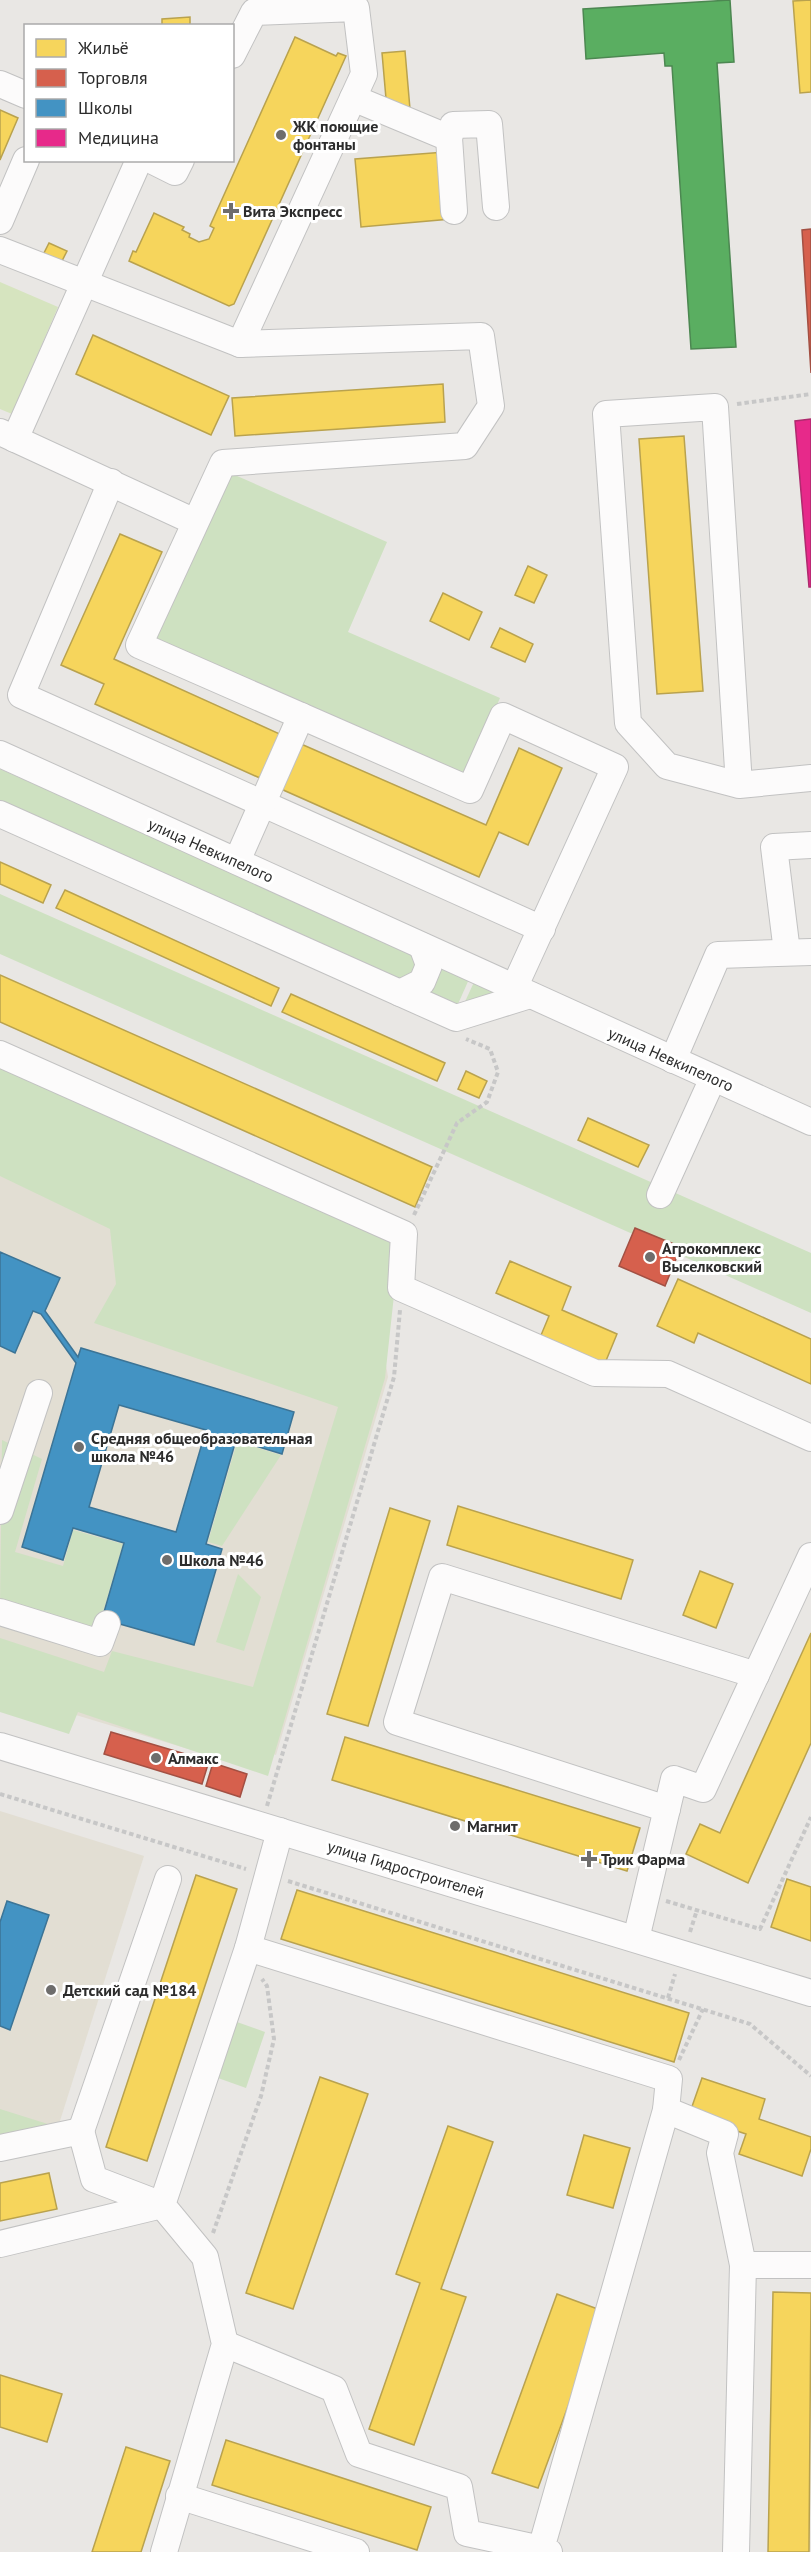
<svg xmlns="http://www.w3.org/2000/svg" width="811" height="2552" font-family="'PT Sans',sans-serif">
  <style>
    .education { fill: #e2ded3 }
    .green { fill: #cee1c1 }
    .pitch { fill: #d6e4bf }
    .homes { fill: #f6d55c; stroke: #b9a24e; stroke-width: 1.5 }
    .shops { fill: #d6604d; stroke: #a35043; stroke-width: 1.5 }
    .schools { fill: #4393c3; stroke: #3c7496; stroke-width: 1.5; fill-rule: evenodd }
    .health { fill: #e7298a; stroke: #af2a6e; stroke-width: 1.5 }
    .public { fill: #5aae61; stroke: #4c8751; stroke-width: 1.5 }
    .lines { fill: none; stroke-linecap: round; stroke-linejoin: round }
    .minor-casing { stroke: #c2c2c2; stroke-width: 28 }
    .path { stroke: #c7c7c7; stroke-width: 4; stroke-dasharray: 4.5 3; stroke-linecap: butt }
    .minor { stroke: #fcfbfb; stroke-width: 26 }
    .poi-dot { fill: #6e6d6c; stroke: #fff; stroke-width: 2 }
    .labels { text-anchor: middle; stroke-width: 6; stroke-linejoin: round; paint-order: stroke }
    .poi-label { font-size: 16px; font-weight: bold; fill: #2c2c2c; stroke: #fff; text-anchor: start }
    .street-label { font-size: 16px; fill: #2c2c2c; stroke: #fff }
  </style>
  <rect width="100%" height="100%" fill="#e9e7e4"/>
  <!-- education -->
  <g class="education">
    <path d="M 0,1130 L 375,1297 L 388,1377 L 276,1755 L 257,1749 L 251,1768 L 0,1692 Z"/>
    <path d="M 0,1811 L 144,1856 L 59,2124 L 0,2133 Z"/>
  </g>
  <!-- green -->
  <g class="green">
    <path d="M 228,472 L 387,542 L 348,632 L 500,698 L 465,778 L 154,642 Z"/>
    <path d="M 0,769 L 420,955 L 423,962 L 408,982 L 0,800 Z"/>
    <path d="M 0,894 L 811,1253 L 811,1313 L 0,954 Z"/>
    <path d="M 436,961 L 470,977 L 458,1004 L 423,989 Z"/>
    <path d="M 475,980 L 509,995 L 463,1006 Z"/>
    <path d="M 0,1062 L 400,1240 L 385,1378 L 268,1776 L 78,1712 L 69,1734 L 0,1712 L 0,1638 L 104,1672 L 112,1651 L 253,1687 L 338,1407 L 94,1323 L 116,1284 L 110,1229 L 0,1176 Z"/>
    <path d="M 2,1440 L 42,1459 L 15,1552 L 63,1566 L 73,1530 L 123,1544 L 96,1636 L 0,1606 Z"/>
    <path d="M 237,1442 L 281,1455 L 222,1546 L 208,1542 Z"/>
    <path d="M 238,1574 L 261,1597 L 244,1651 L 216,1642 Z"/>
    <path d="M 237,2022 L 265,2032 L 246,2088 L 218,2078 Z"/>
    <path d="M 0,2109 L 51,2125 L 0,2135 Z"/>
  </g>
  <!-- pitch -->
  <path class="pitch" d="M 0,282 L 58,307 L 12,414 L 0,409 Z"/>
  <!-- homes -->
  <g class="homes">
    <path d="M 811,0 L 811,92 L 800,93 L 793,1 Z"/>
    <path d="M 190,17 L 190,26 L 162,26 L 162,19 Z"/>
    <path d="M 295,37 L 336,56 L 338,53 L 346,56 L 234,304 L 229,306 L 129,261 L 133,251 L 136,252 L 154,213 L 184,227 L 182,230 L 190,234 L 189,237 L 199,242 L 209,239 L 214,228 L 210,226 Z"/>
    <path d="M 405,51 L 410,109 L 387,110 L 382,53 Z"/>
    <path d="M 0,110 L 18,118 L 0,160 Z"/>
    <path d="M 445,152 L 451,219 L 361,227 L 355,159 Z"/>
    <path d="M 49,243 L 67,251 L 61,263 L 43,255 Z"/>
    <path d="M 93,335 L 229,396 L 211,435 L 76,374 Z"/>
    <path d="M 443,384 L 445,422 L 235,436 L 232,398 Z"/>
    <path d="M 684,436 L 703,691 L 657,694 L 639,439 Z"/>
    <path d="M 120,534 L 162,552 L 114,659 L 282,735 L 262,779 L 95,704 L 104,684 L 61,665 Z"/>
    <path d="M 528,566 L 547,575 L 534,603 L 515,595 Z"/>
    <path d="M 443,593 L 482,612 L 469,640 L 430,621 Z"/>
    <path d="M 500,628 L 533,644 L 525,662 L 491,647 Z"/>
    <path d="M 301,744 L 486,825 L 519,748 L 562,768 L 528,845 L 499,832 L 479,877 L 281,789 Z"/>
    <path d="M 0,862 L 51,885 L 43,903 L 0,884 Z"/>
    <path d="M 65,890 L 279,988 L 271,1006 L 56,908 Z"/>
    <path d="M 0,975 L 432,1167 L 415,1207 L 0,1022 Z"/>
    <path d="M 291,994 L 445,1063 L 437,1081 L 282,1012 Z"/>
    <path d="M 466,1071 L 487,1081 L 479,1098 L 458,1089 Z"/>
    <path d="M 588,1118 L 649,1145 L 638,1167 L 578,1140 Z"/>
    <path d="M 510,1261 L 571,1287 L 562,1310 L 617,1334 L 603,1368 L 539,1340 L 549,1316 L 496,1293 Z"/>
    <path d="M 678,1279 L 811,1339 L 811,1384 L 698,1333 L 694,1343 L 657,1326 Z"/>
    <path d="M 458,1506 L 633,1560 L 621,1599 L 447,1545 Z"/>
    <path d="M 390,1508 L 430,1521 L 368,1726 L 327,1714 Z"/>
    <path d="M 700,1571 L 733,1584 L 716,1628 L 683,1615 Z"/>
    <path d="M 811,1633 L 811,1743 L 748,1883 L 686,1854 L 700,1824 L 720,1833 Z"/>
    <path d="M 345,1737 L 640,1828 L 627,1871 L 332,1780 Z"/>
    <path d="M 196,1875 L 237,1889 L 147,2161 L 106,2147 Z"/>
    <path d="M 787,1879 L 811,1887 L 811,1941 L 771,1927 Z"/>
    <path d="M 297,1890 L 689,2013 L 674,2062 L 281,1939 Z"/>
    <path d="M 320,2077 L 368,2094 L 293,2309 L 246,2293 Z"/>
    <path d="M 702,2078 L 765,2099 L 759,2119 L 811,2137 L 811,2149 L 802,2176 L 739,2154 L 746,2134 L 689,2115 Z"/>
    <path d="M 448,2126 L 493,2142 L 441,2289 L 466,2297 L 414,2445 L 369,2429 L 420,2283 L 396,2274 Z"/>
    <path d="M 584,2135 L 630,2148 L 613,2208 L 567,2195 Z"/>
    <path d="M 49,2173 L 57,2209 L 0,2221 L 0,2183 Z"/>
    <path d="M 773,2292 L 811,2293 L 809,2552 L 768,2552 Z"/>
    <path d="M 557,2294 L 603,2311 L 538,2488 L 492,2473 Z"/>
    <path d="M 0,2375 L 62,2394 L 47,2442 L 0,2427 Z"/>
    <path d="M 226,2440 L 431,2507 L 417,2550 L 212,2485 Z"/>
    <path d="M 126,2447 L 170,2461 L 141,2552 L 92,2552 Z"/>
  </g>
  <!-- shops -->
  <g class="shops">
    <path d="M 811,229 L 811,373 L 802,230 Z"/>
    <path d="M 635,1228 L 681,1247 L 665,1286 L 619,1266 Z"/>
    <path d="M 111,1732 L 209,1761 L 202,1784 L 104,1754 Z"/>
    <path d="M 213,1763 L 247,1774 L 240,1797 L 206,1786 Z"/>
  </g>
  <!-- schools -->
  <g class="schools">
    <path d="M 0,1252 L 60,1278 L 45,1311 L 78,1357 L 81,1348 L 294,1412 L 282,1454 L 236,1440 L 206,1544 L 222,1549 L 194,1645 L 102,1619 L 124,1543 L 73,1528 L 63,1560 L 22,1547 L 76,1363 L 41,1314 L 33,1311 L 15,1353 L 0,1346 ZM 119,1405 L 206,1430 L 176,1532 L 89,1507 Z"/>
    <path d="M 7,1901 L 49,1915 L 10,2030 L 0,2026 L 0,1922 Z"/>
  </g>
  <!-- health -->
  <path class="health" d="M 811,419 L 811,587 L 809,587 L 795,421 Z"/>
  <!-- public -->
  <path class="public" d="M 730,0 L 734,62 L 717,63 L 736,347 L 691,349 L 672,66 L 665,66 L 664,53 L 586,59 L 583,9 Z"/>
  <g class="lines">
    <!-- minor casing -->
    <g class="minor-casing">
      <g id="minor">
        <path d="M 232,55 L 254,12 L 356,8 L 364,74 L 240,344"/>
        <path d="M 0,84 L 26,95"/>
        <path d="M 353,98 L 449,138 L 454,211"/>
        <path d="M 449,138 L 453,125 L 489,124 L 496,207"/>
        <path d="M 151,160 L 175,172 L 181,160"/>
        <path d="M 0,221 L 26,160"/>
        <path d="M 0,250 L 240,344 L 481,336 L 491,406 L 465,446 L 223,463 L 139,645 L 470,790 L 503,716 L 615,767 L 514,988"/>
        <path d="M 0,432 L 195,522"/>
        <path d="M 15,439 L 139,160"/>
        <path d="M 111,482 L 21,695 L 542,929"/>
        <path d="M 0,754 L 811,1122"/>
        <path d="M 739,785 L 715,407 L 606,414 L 628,723 L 667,766 L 739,785 L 811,778"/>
        <path d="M 0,814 L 456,1018 L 530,995"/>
        <path d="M 237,861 L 301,716"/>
        <path d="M 787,952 L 774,847 L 811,845"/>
        <path d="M 400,993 L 422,982 L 429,965 L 422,946"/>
        <path d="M 0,1054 L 404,1234 L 401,1288 L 595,1373 L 668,1374 L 811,1438"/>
        <path d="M 673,1060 L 718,955 L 811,952"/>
        <path d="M 660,1195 L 713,1078"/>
        <path d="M 0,1511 L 39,1393"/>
        <path d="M 0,1612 L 100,1643 L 107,1624"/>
        <path d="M 0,1746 L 811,1993"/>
        <path d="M 667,1809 L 397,1722 L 442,1577 L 756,1675"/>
        <path d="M 636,1939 L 674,1779 L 703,1789 L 811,1556"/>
        <path d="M 248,1948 L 669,2079 L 666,2110 L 541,2549 L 549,2552"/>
        <path d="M 666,2110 L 725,2134 L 720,2153 L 743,2265 L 736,2552"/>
        <path d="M 81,2131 L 168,1879"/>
        <path d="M 0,2148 L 81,2131 L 94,2179 L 162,2205"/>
        <path d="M 0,2244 L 162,2205"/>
        <path d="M 743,2265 L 811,2265"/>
        <path d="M 225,2344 L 334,2389 L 359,2454 L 459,2487 L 467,2533 L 541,2549 L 541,2552"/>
        <path d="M 179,2496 L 356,2552"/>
        <path d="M 164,2552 L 225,2344 L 205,2257 L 162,2205 L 248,1948 L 280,1831"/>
      </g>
    </g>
    <!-- path -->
    <g class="path">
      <path d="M 737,404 L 811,394"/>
      <path d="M 414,1215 L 457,1123 L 487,1102 L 498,1072 L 490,1049 L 466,1039"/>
      <path d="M 0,1794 L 246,1869"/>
      <path d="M 267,1806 L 394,1377 L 400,1310"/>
      <path d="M 288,1881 L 750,2024 L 811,2076"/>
      <path d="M 666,1901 L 760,1929 L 811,1817"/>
      <path d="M 690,1932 L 697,1910"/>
      <path d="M 668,1998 L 675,1974"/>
      <path d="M 679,2060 L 703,2009"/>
      <path d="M 213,2233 L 261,2096 L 274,2039 L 267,1986 L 262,1979"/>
    </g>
    <!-- minor -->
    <use href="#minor" class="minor"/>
  </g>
  <!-- markers -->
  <g class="poi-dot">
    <circle cx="281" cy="135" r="6"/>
    <path d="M228 202h6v6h6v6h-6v6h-6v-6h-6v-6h6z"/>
    <circle cx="650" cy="1257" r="6"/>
    <circle cx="79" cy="1447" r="6"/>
    <circle cx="167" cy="1560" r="6"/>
    <circle cx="156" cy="1758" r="6"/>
    <circle cx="455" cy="1826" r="6"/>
    <path d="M586 1850h6v6h6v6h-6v6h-6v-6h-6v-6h6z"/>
    <circle cx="51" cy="1990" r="6"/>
  </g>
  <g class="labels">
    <!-- poi labels -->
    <g class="poi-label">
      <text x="293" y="132">ЖК поющие<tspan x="293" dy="18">фонтаны</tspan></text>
      <text x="243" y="217">Вита Экспресс</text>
      <text x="662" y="1254">Агрокомплекс<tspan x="662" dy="18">Выселковский</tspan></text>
      <text x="91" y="1444">Средняя общеобразовательная<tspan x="91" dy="18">школа №46</tspan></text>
      <text x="179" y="1566">Школа №46</text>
      <text x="168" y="1764">Алмакс</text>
      <text x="467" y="1832">Магнит</text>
      <text x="601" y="1865">Трик Фарма</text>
      <text x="63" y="1996">Детский сад №184</text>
    </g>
    <!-- street labels -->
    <g class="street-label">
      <text transform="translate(211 850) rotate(24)" y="6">улица Невкипелого</text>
      <text transform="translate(671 1059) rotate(24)" y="6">улица Невкипелого</text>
      <text transform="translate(406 1869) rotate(17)" y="6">улица Гидростроителей</text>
    </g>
  </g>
  <!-- legend -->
  <rect x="24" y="24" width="210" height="138" fill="#ffffff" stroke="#ababab" stroke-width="1.5"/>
  <rect x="36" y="39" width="30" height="18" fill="#f6d55c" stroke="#ababab" stroke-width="1.5"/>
  <text x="78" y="54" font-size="18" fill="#2c2c2c">Жильё</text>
  <rect x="36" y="69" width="30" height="18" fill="#d6604d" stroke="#ababab" stroke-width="1.5"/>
  <text x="78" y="84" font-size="18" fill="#2c2c2c">Торговля</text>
  <rect x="36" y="99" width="30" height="18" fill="#4393c3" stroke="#ababab" stroke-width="1.5"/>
  <text x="78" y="114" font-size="18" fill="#2c2c2c">Школы</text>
  <rect x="36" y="129" width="30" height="18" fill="#e7298a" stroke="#ababab" stroke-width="1.5"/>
  <text x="78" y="144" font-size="18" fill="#2c2c2c">Медицина</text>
</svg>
